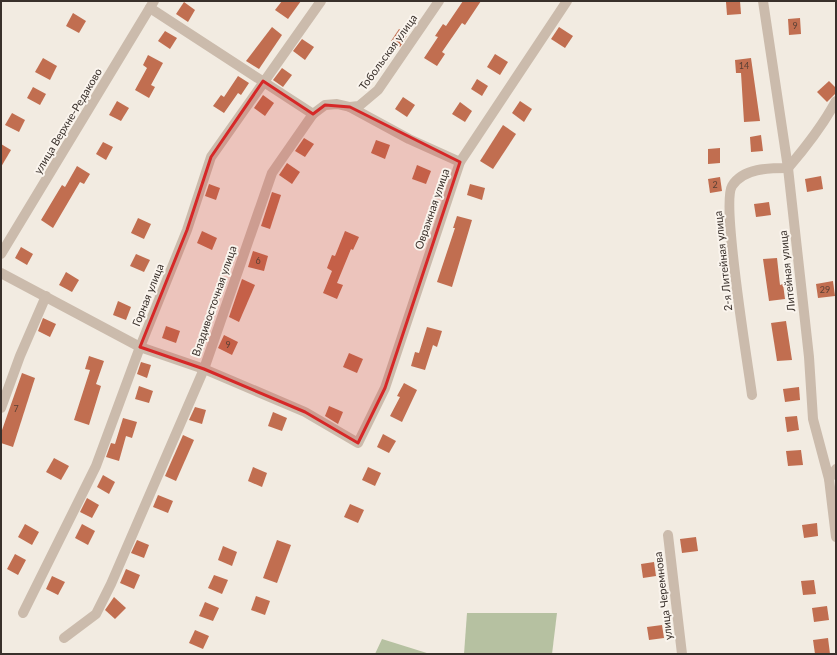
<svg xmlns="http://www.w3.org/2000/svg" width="837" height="655" font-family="Lato,sans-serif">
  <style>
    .green { fill: #b6c1a1 }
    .building { fill: #c16e50 }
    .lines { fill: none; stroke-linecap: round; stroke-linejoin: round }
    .minor { stroke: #cbbbac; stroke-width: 10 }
    .tertiary { stroke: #cbbbac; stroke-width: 10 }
    .marked { fill: #d62828; fill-opacity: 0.2; stroke: #d62828; stroke-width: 3; stroke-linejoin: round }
    .labels { text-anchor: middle; stroke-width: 4; stroke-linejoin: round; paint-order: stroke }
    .number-label { font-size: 9px; fill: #5b4034 }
    .street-label { font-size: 11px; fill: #39302b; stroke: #faf4ed }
  </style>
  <rect width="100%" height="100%" fill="#f2ebe1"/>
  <!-- green -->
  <g class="green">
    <path d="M 467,613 L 557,613 L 552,654 L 464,654 Z"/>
    <path d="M 382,639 L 430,654 L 375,654 Z"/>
  </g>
  <!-- building -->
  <g class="building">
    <path d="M 282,1 L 301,1 L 288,19 L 275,10 Z"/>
    <path d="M 463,1 L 481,1 L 465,25 L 462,23 L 442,52 L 445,54 L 437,66 L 424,58 L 438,37 L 435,36 L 443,24 L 446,26 Z"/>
    <path d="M 732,1 L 740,1 L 741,14 L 727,15 L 726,2 Z"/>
    <path d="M 184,2 L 195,10 L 188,22 L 176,14 Z"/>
    <path d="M 73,13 L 86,21 L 79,33 L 66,26 Z"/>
    <path d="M 800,18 L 801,34 L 789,35 L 788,19 Z"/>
    <path d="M 272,27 L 282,35 L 259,69 L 246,61 Z"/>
    <path d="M 559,27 L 573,36 L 565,48 L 551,39 Z"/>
    <path d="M 399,29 L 408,34 L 400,47 L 391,41 Z"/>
    <path d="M 165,31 L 177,38 L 170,49 L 158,41 Z"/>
    <path d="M 302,39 L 314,47 L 305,60 L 293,51 Z"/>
    <path d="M 495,54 L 508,62 L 500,75 L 487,67 Z"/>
    <path d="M 148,55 L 163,63 L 151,85 L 155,87 L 149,98 L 135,90 L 147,68 L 143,65 Z"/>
    <path d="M 43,58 L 57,66 L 50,80 L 35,72 Z"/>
    <path d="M 751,58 L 760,121 L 744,122 L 741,73 L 736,73 L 735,60 Z"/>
    <path d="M 282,68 L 292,75 L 283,87 L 273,80 Z"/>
    <path d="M 238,76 L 249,83 L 241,95 L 238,93 L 224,113 L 213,106 L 221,95 L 224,97 Z"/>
    <path d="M 477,79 L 488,86 L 482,96 L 471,89 Z"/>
    <path d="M 829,81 L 836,88 L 836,93 L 827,102 L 817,92 Z"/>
    <path d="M 33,87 L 46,94 L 40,105 L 27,98 Z"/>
    <path d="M 263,95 L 274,103 L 265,116 L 254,108 Z"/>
    <path d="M 403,97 L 415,105 L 407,117 L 395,109 Z"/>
    <path d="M 117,101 L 129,108 L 121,121 L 109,115 Z"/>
    <path d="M 520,101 L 532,109 L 524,122 L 512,113 Z"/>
    <path d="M 460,102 L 472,111 L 465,122 L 452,114 Z"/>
    <path d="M 12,113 L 25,120 L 19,132 L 5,125 Z"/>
    <path d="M 503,125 L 516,134 L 493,169 L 480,161 Z"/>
    <path d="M 761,135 L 763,151 L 751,152 L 750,137 Z"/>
    <path d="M 304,138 L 314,144 L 305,157 L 295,151 Z"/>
    <path d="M 376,140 L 390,145 L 385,159 L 371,153 Z"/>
    <path d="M 103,142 L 113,147 L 106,160 L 96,154 Z"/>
    <path d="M 1,144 L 11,150 L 1,167 Z"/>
    <path d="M 720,148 L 720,163 L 708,164 L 708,149 Z"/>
    <path d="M 287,163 L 300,172 L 292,184 L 279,175 Z"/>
    <path d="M 417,165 L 431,171 L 426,184 L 412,179 Z"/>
    <path d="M 77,166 L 90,174 L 84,184 L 80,182 L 53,228 L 41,220 L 62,185 L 65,187 Z"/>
    <path d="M 821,176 L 823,189 L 807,192 L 805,179 Z"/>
    <path d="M 720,177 L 722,191 L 710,193 L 708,179 Z"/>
    <path d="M 209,184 L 220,188 L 216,200 L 205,196 Z"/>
    <path d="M 470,184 L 485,188 L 482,200 L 467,195 Z"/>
    <path d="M 272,192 L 281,195 L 270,229 L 261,226 Z"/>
    <path d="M 769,202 L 771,215 L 756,217 L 754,204 Z"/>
    <path d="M 457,216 L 472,220 L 452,287 L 437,282 L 455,228 L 453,228 Z"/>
    <path d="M 138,218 L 151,224 L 144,239 L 131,233 Z"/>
    <path d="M 202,231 L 217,238 L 212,250 L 197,243 Z"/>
    <path d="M 345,231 L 359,237 L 353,250 L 351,249 L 337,283 L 343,285 L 337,299 L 323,293 L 332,271 L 327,268 L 332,255 L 335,256 Z"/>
    <path d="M 21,247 L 33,254 L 27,265 L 15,258 Z"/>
    <path d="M 253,251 L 268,256 L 264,271 L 248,267 Z"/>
    <path d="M 136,254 L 150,260 L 144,272 L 130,266 Z"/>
    <path d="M 777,258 L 780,285 L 783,284 L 785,299 L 769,301 L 763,259 Z"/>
    <path d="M 66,272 L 79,280 L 72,292 L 59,285 Z"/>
    <path d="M 242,279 L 255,285 L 239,322 L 229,317 Z"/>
    <path d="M 833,281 L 835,296 L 818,298 L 816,284 Z"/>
    <path d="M 118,301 L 131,307 L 126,320 L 113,315 Z"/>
    <path d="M 43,318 L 56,324 L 50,337 L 38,331 Z"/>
    <path d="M 786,321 L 792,360 L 777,361 L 771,323 Z"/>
    <path d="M 166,326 L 180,331 L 176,343 L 162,338 Z"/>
    <path d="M 427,327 L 442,331 L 437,347 L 433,345 L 425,370 L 411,366 L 415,352 L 419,353 Z"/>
    <path d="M 224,335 L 238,342 L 232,355 L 218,348 Z"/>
    <path d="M 349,353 L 363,359 L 357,373 L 343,367 Z"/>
    <path d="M 89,356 L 104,361 L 96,384 L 101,386 L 89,425 L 74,420 L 90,370 L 85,369 Z"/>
    <path d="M 141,362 L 151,365 L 147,378 L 137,374 Z"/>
    <path d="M 22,373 L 35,378 L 13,447 L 1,443 L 1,433 Z"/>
    <path d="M 404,383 L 417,390 L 402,422 L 390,416 L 400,397 L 397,396 Z"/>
    <path d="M 139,386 L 153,391 L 149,403 L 135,399 Z"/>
    <path d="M 799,387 L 800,400 L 785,402 L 783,389 Z"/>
    <path d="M 329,406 L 343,412 L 338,424 L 325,416 Z"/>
    <path d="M 195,407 L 206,410 L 202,424 L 189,420 Z"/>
    <path d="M 273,412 L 287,418 L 282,431 L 268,426 Z"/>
    <path d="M 797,416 L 799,430 L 787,432 L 785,417 Z"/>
    <path d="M 123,418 L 137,422 L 132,438 L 126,436 L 119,461 L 106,457 L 111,443 L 115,444 Z"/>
    <path d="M 383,434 L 396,441 L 389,453 L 377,447 Z"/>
    <path d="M 183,435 L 194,440 L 176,481 L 165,476 Z"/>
    <path d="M 801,450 L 803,465 L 788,466 L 786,451 Z"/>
    <path d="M 54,458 L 69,466 L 61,480 L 46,472 Z"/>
    <path d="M 253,467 L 267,473 L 262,487 L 248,481 Z"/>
    <path d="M 368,467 L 381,473 L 375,486 L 362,480 Z"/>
    <path d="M 103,475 L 115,482 L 109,494 L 97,487 Z"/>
    <path d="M 158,495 L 173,501 L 168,513 L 153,507 Z"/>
    <path d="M 87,498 L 99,505 L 92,518 L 80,512 Z"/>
    <path d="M 350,504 L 364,510 L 358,523 L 344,517 Z"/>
    <path d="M 817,523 L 818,536 L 804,538 L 802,525 Z"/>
    <path d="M 25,524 L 39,532 L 32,545 L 18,537 Z"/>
    <path d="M 82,524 L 95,531 L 88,545 L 75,538 Z"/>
    <path d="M 696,537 L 698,551 L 682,553 L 680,539 Z"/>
    <path d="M 137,540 L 149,545 L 144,558 L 131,553 Z"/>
    <path d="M 277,540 L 291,545 L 277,583 L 263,578 Z"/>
    <path d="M 223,546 L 237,552 L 232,566 L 218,560 Z"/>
    <path d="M 15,554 L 26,560 L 18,575 L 7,569 Z"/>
    <path d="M 654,562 L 656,576 L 643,578 L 641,564 Z"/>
    <path d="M 126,569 L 140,575 L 134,589 L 120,583 Z"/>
    <path d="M 214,575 L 228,580 L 222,594 L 208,588 Z"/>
    <path d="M 52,576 L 65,582 L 58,595 L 46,589 Z"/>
    <path d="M 814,580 L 816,594 L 803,595 L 801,581 Z"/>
    <path d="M 256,596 L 270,601 L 265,615 L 251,610 Z"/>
    <path d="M 114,597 L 126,608 L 115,619 L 105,610 Z"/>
    <path d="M 205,602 L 219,608 L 213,621 L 199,616 Z"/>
    <path d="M 827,606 L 829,620 L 814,622 L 812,608 Z"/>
    <path d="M 662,625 L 664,638 L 649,640 L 647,627 Z"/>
    <path d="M 195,630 L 209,636 L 203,649 L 189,643 Z"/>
    <path d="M 828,638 L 830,654 L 815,654 L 813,640 Z"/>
  </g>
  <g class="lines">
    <!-- minor -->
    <g class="minor">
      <path d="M 763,1 L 788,168 L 809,357 L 813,419 L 829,479 L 836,537"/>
      <path d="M 150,8 L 313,114"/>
      <path d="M 350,107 L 359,106 L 378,90 L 439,1"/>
      <path d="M 1,273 L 140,347 L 204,369 L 305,412 L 358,443 L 385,388 L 460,162 L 567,1"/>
      <path d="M 752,395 C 748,364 721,204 732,186 C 743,168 769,168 788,168 C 806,147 823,125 836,101"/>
      <path d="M 1,408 L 20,356 L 46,296"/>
      <path d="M 829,479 L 836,469"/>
      <path d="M 668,535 L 682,654"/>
      <path d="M 23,613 L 96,466 L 140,347 L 187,230 L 211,157 L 321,1"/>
      <path d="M 64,638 L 96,614 L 111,584 L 204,369 L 272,173 L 313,114 L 325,105 L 337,104 L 350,107 L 409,139 L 460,162"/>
    </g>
    <!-- tertiary -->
    <path class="tertiary" d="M 1,254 L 154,1"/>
  </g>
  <!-- marked area -->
  <path class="marked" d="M 263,81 L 313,114 L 325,105 L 350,107 L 460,162 L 385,388 L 358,443 L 305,412 L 204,369 L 140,347 L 187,230 L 211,157 Z"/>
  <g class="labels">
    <!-- number labels -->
    <g class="number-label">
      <text x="795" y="29">9</text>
      <text x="744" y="69">14</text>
      <text x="715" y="188">2</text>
      <text x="258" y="264">6</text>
      <text x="825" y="293">29</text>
      <text x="228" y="348">9</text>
      <text x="16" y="412">7</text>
    </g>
    <!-- street labels -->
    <g class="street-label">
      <text transform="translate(388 52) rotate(-54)" y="4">Тобольская улица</text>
      <text transform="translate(68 121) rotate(-59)" y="4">улица Верхне-Редаково</text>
      <text transform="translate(432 209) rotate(-71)" y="4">Овражная улица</text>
      <text transform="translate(723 261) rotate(-96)" y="4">2-я Литейная улица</text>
      <text transform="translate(787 271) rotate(-96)" y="4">Литейная улица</text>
      <text transform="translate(148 295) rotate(-68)" y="4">Горная улица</text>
      <text transform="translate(214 301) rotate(-71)" y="4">Владивосточная улица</text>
      <text transform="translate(663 596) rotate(-97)" y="4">улица Черемнова</text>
    </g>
  </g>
  <!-- border -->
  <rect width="837" height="655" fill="none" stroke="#39302b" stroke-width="4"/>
</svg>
